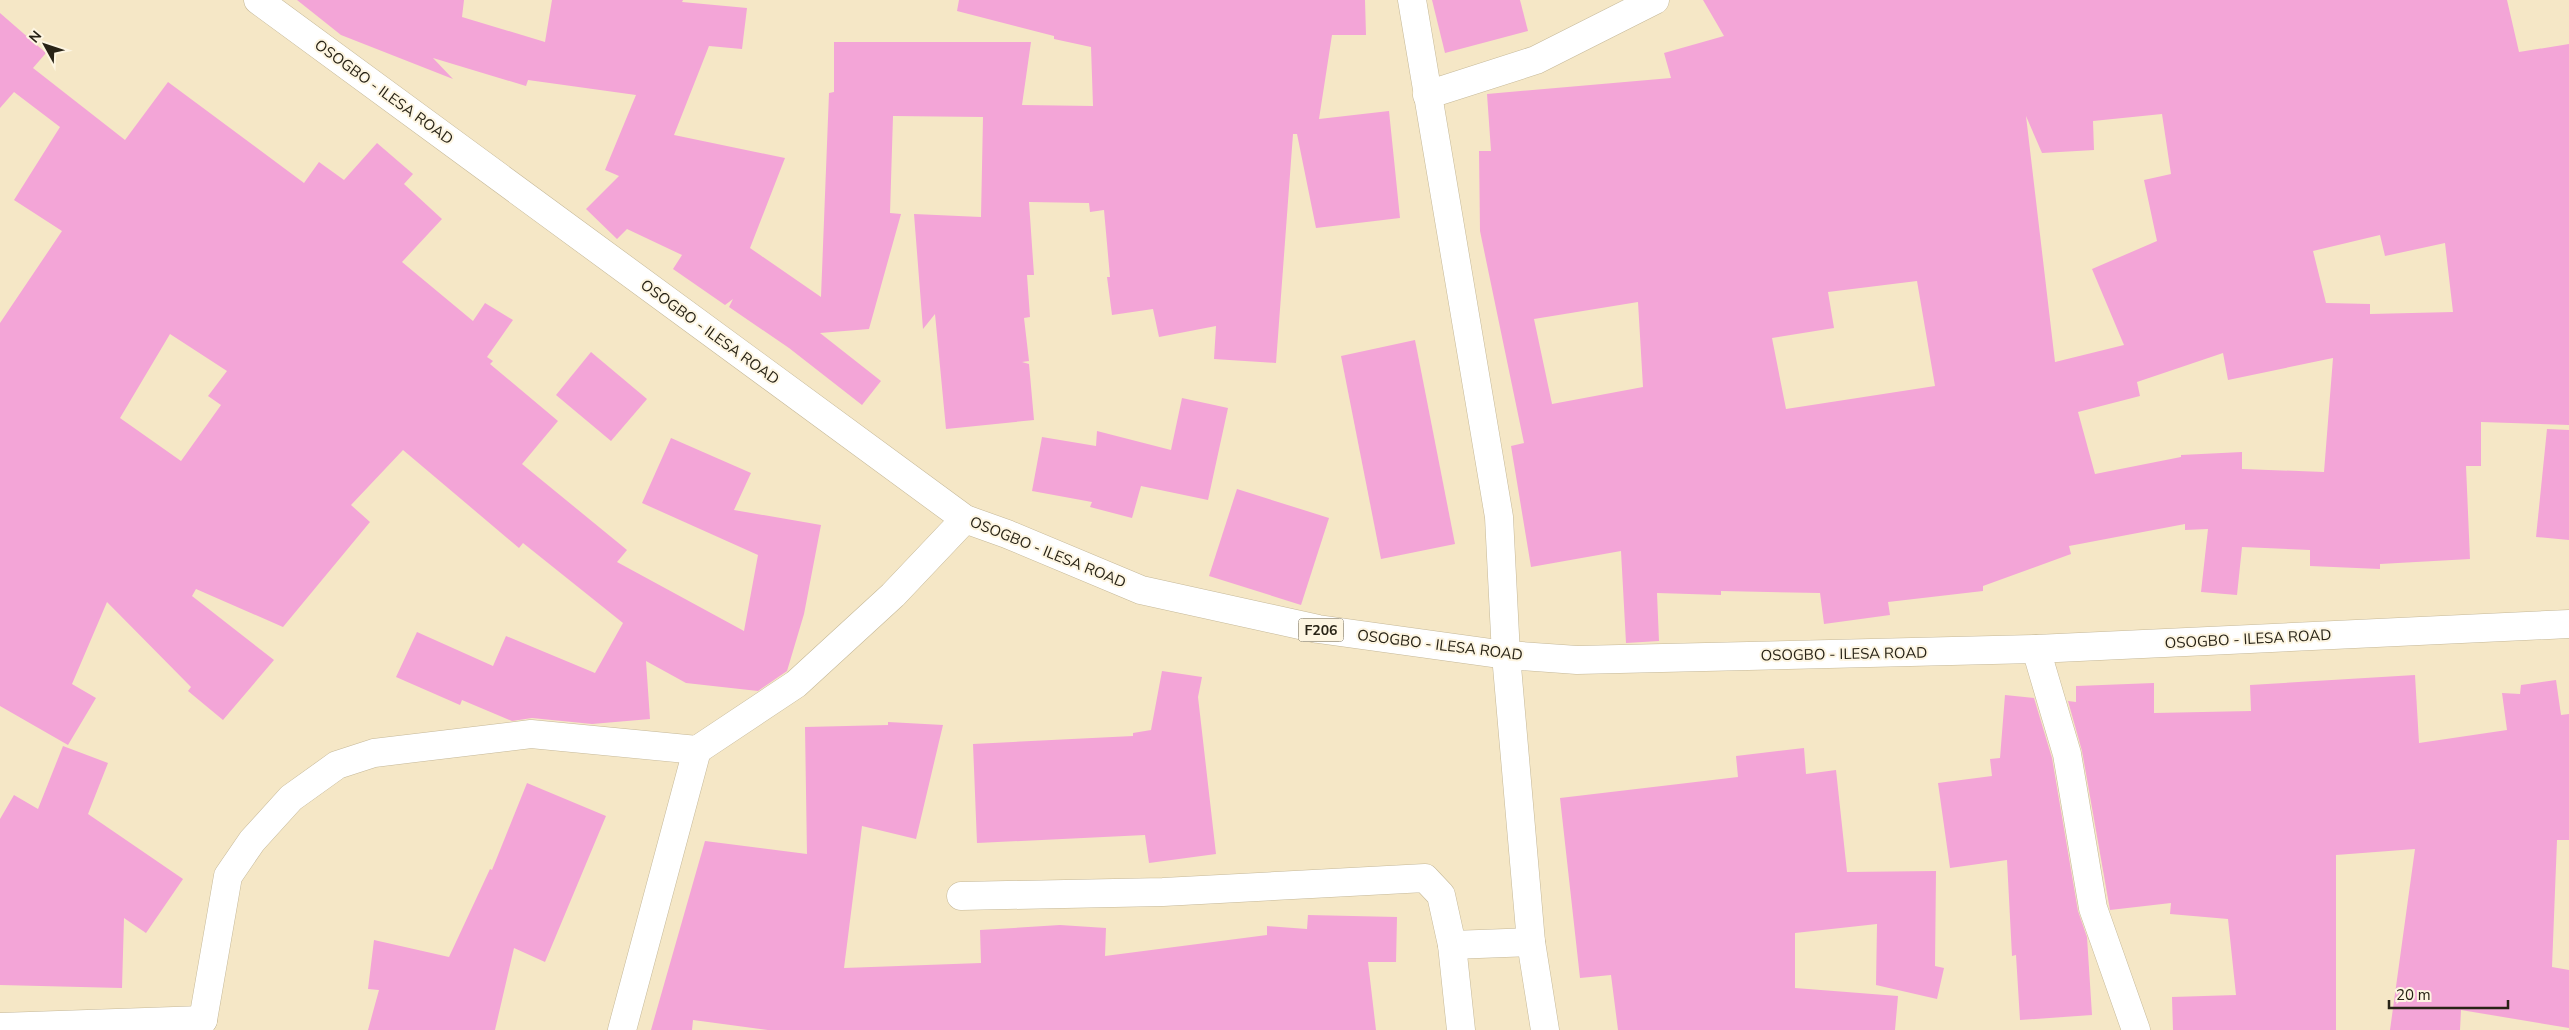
<svg xmlns="http://www.w3.org/2000/svg" width="2569" height="1030" font-family="'Nunito Sans',sans-serif">
  <style>
    .building { fill: #f3a5d7; fill-rule: evenodd }
    .lines { fill: none; stroke-linecap: round; stroke-linejoin: round }
    .street-casing { stroke: #c5b898; stroke-width: 29 }
    .secondary-casing { stroke: #c5b898; stroke-width: 29 }
    .primary-casing { stroke: #c5b898; stroke-width: 29 }
    .street { stroke: #fff; stroke-width: 28 }
    .secondary { stroke: #fff; stroke-width: 28 }
    .primary { stroke: #fff; stroke-width: 28 }
    .labels { text-anchor: middle; stroke-width: 4; stroke-linejoin: round; paint-order: stroke }
    .shield { fill: #fdf5e1; stroke: #686253; stroke-width: 1 }
    .shield-label { font-size: 14px; font-weight: bold; fill: #282316 }
    .street-label { font-size: 15px; fill: #282316; stroke: #fdf5e1 }
  </style>
  <rect width="100%" height="100%" fill="#f5e7c6"/>
  <!-- building -->
  <g class="building">
    <path d="M 297,0 L 464,0 L 462,17 L 545,42 L 552,0 L 683,0 L 682,2 L 747,8 L 742,49 L 709,46 L 674,135 L 785,158 L 750,248 L 821,297 L 829,93 L 834,92 L 834,42 L 1031,42 L 1022,105 L 1093,106 L 1091,47 L 1054,39 L 1054,36 L 957,11 L 959,0 L 1365,0 L 1366,35 L 1332,35 L 1319,119 L 1389,111 L 1400,218 L 1316,228 L 1297,134 L 1293,134 L 1276,363 L 1214,359 L 1216,326 L 1159,337 L 1153,309 L 1112,315 L 1107,277 L 1110,277 L 1104,210 L 1090,212 L 1089,203 L 1029,202 L 1034,275 L 1027,275 L 1030,317 L 1024,318 L 1029,361 L 1022,362 L 1029,364 L 1034,420 L 946,429 L 935,314 L 923,329 L 914,214 L 981,217 L 983,117 L 893,116 L 890,213 L 901,214 L 869,329 L 820,333 L 881,381 L 862,405 L 789,348 L 729,307 L 733,299 L 725,305 L 673,269 L 682,255 L 627,229 L 617,239 L 586,209 L 619,176 L 605,170 L 636,95 L 528,80 L 526,86 L 433,58 L 453,79 L 341,35 Z"/>
    <path d="M 1432,0 L 1520,0 L 1528,31 L 1445,53 Z"/>
    <path d="M 1703,0 L 2507,0 L 2519,52 L 2569,44 L 2569,425 L 2481,422 L 2481,466 L 2466,466 L 2470,559 L 2380,564 L 2380,569 L 2310,566 L 2310,550 L 2242,547 L 2237,595 L 2201,592 L 2208,529 L 2185,530 L 2185,524 L 2069,546 L 2071,554 L 1983,586 L 1983,591 L 1888,602 L 1890,615 L 1824,624 L 1820,593 L 1721,591 L 1721,595 L 1657,593 L 1659,641 L 1626,643 L 1621,551 L 1531,567 L 1511,446 L 1524,443 L 1480,231 L 1479,151 L 1491,151 L 1487,94 L 1671,78 L 1664,53 L 1724,36 ZM 2162,114 L 2171,174 L 2144,180 L 2157,241 L 2092,269 L 2124,345 L 2055,362 L 2026,116 L 2042,153 L 2094,150 L 2093,121 ZM 2380,235 L 2385,256 L 2445,243 L 2453,312 L 2370,314 L 2370,304 L 2326,303 L 2313,251 ZM 1917,281 L 1935,386 L 1786,409 L 1772,338 L 1834,328 L 1828,292 ZM 1638,302 L 1643,387 L 1552,404 L 1534,319 ZM 2223,353 L 2228,380 L 2333,358 L 2324,472 L 2242,469 L 2242,452 L 2181,455 L 2181,457 L 2095,474 L 2078,412 L 2140,396 L 2137,382 Z"/>
    <path d="M 0,13 L 46,53 L 33,68 L 125,140 L 168,82 L 304,183 L 319,162 L 344,180 L 377,143 L 413,174 L 404,184 L 442,219 L 402,262 L 473,321 L 485,303 L 513,320 L 487,357 L 493,361 L 490,364 L 558,421 L 522,464 L 627,550 L 617,562 L 744,631 L 758,555 L 642,503 L 671,438 L 751,473 L 734,510 L 821,525 L 804,614 L 787,671 L 758,691 L 686,683 L 646,661 L 650,719 L 592,724 L 532,718 L 512,721 L 462,700 L 460,705 L 396,677 L 417,632 L 493,666 L 506,636 L 595,673 L 623,623 L 523,543 L 519,548 L 403,450 L 351,505 L 370,522 L 283,627 L 196,589 L 192,596 L 274,660 L 223,720 L 188,691 L 191,687 L 107,602 L 72,684 L 96,698 L 68,745 L 0,706 L 0,323 L 62,231 L 14,200 L 60,127 L 14,92 L 0,108 ZM 170,334 L 227,371 L 208,396 L 221,405 L 181,461 L 120,418 Z"/>
    <path d="M 1415,340 L 1455,544 L 1381,559 L 1341,356 Z"/>
    <path d="M 591,352 L 647,399 L 611,441 L 556,395 Z"/>
    <path d="M 1182,398 L 1228,408 L 1208,500 L 1141,486 L 1132,518 L 1090,507 L 1092,502 L 1032,491 L 1042,437 L 1096,446 L 1097,431 L 1171,450 Z"/>
    <path d="M 2547,429 L 2569,430 L 2569,540 L 2536,537 Z"/>
    <path d="M 1237,489 L 1329,518 L 1301,605 L 1209,576 Z"/>
    <path d="M 1162,671 L 1202,677 L 1198,697 L 1216,854 L 1149,863 L 1145,835 L 977,843 L 973,744 L 1133,736 L 1133,733 L 1151,730 Z"/>
    <path d="M 2415,675 L 2419,743 L 2507,730 L 2502,693 L 2520,694 L 2521,685 L 2556,680 L 2561,715 L 2569,714 L 2569,840 L 2557,840 L 2552,967 L 2569,970 L 2569,1028 L 2461,1010 L 2460,1030 L 2390,1030 L 2415,849 L 2336,855 L 2336,1030 L 2173,1030 L 2172,997 L 2236,995 L 2228,919 L 2170,914 L 2171,903 L 2110,910 L 2082,751 L 2068,701 L 2076,702 L 2076,686 L 2154,683 L 2154,713 L 2251,711 L 2250,685 Z"/>
    <path d="M 2005,695 L 2034,698 L 2052,758 L 2078,911 L 2087,937 L 2092,1015 L 2020,1020 L 2016,955 L 2012,956 L 2007,860 L 1950,868 L 1938,783 L 1992,776 L 1990,759 L 2000,758 Z"/>
    <path d="M 888,722 L 943,725 L 916,839 L 862,826 L 844,968 L 981,963 L 980,930 L 1060,925 L 1106,928 L 1105,956 L 1267,935 L 1267,926 L 1307,929 L 1308,915 L 1397,917 L 1396,962 L 1368,962 L 1376,1030 L 768,1030 L 693,1020 L 692,1030 L 651,1030 L 705,841 L 807,854 L 805,727 L 888,725 Z"/>
    <path d="M 63,746 L 108,763 L 88,814 L 183,879 L 146,933 L 124,918 L 122,988 L 0,985 L 0,819 L 14,795 L 38,809 Z"/>
    <path d="M 1804,748 L 1806,774 L 1836,770 L 1847,872 L 1936,871 L 1935,966 L 1944,968 L 1937,999 L 1876,985 L 1877,924 L 1795,933 L 1795,988 L 1898,996 L 1895,1030 L 1618,1030 L 1611,975 L 1580,978 L 1560,798 L 1738,777 L 1736,756 Z"/>
    <path d="M 527,783 L 606,816 L 545,962 L 514,948 L 495,1030 L 368,1030 L 379,990 L 368,989 L 374,940 L 449,957 L 490,869 L 492,870 Z"/>
  </g>
  <g class="lines">
    <!-- street casing -->
    <g class="street-casing">
      <g id="street">
        <path d="M 2036,649 L 2067,754 L 2093,908 L 2136,1030"/>
        <path d="M 961,896 L 1163,892 L 1425,878 L 1441,895 L 1452,945 L 1461,1030"/>
        <path d="M 1452,945 L 1531,942"/>
        <path d="M 0,1027 L 203,1020"/>
        <path d="M 196,1030 L 203,1020 L 228,876 L 252,841 L 291,798 L 337,765 L 374,753 L 531,734 L 697,750 L 796,684 L 893,595 L 965,519"/>
        <path d="M 622,1030 L 697,750"/>
      </g>
    </g>
    <!-- secondary casing -->
    <g class="secondary-casing">
      <g id="secondary">
        <path d="M 1412,0 L 1499,517 L 1506,655 L 1531,942 L 1545,1030"/>
        <path d="M 1427,95 L 1536,60 L 1655,0"/>
      </g>
    </g>
    <!-- primary casing -->
    <g class="primary-casing">
      <path id="primary" d="M 258,0 L 965,519 L 1007,534 L 1141,590 L 1318,629 L 1506,655 L 1577,660 L 2036,649 L 2569,624"/>
    </g>
    <!-- street -->
    <use href="#street" class="street"/>
    <!-- secondary -->
    <use href="#secondary" class="secondary"/>
    <!-- primary -->
    <use href="#primary" class="primary"/>
  </g>
  <g class="labels">
    <!-- shield labels -->
    <rect class="shield" x="1298.5" y="618.5" width="45" height="23" rx="4"/>
    <g class="shield-label">
      <text x="1321" y="635">F206</text>
    </g>
    <!-- street labels -->
    <g class="street-label">
      <text transform="translate(384 92) rotate(36)" y="5">OSOGBO - ILESA ROAD</text>
      <text transform="translate(710 332) rotate(36)" y="5">OSOGBO - ILESA ROAD</text>
      <text transform="translate(1048 552) rotate(22)" y="5">OSOGBO - ILESA ROAD</text>
      <text transform="translate(2248 639) rotate(-3)" y="5">OSOGBO - ILESA ROAD</text>
      <text transform="translate(1440 645) rotate(7)" y="5">OSOGBO - ILESA ROAD</text>
      <text transform="translate(1844 654) rotate(-1)" y="5">OSOGBO - ILESA ROAD</text>
    </g>
  </g>
  <!-- north arrow -->
  <g transform="translate(45 45) rotate(310)" stroke="#fdf5e1" stroke-width="4" paint-order="stroke">
  <path d="M0-4L9 19L0 12L-9 19Z" fill="#282316"/>
  <text y="-8" font-size="14" font-weight="bold" text-anchor="middle" fill="#282316">N</text>
  </g>
  <!-- scale -->
  <path d="M2389 1000v8h119v-8" fill="none" stroke="#282316" stroke-width="2.5"/>
  <text x="2396" y="1000" font-size="15" fill="#282316" stroke="#fdf5e1" stroke-width="4" paint-order="stroke">20 m</text>
</svg>
